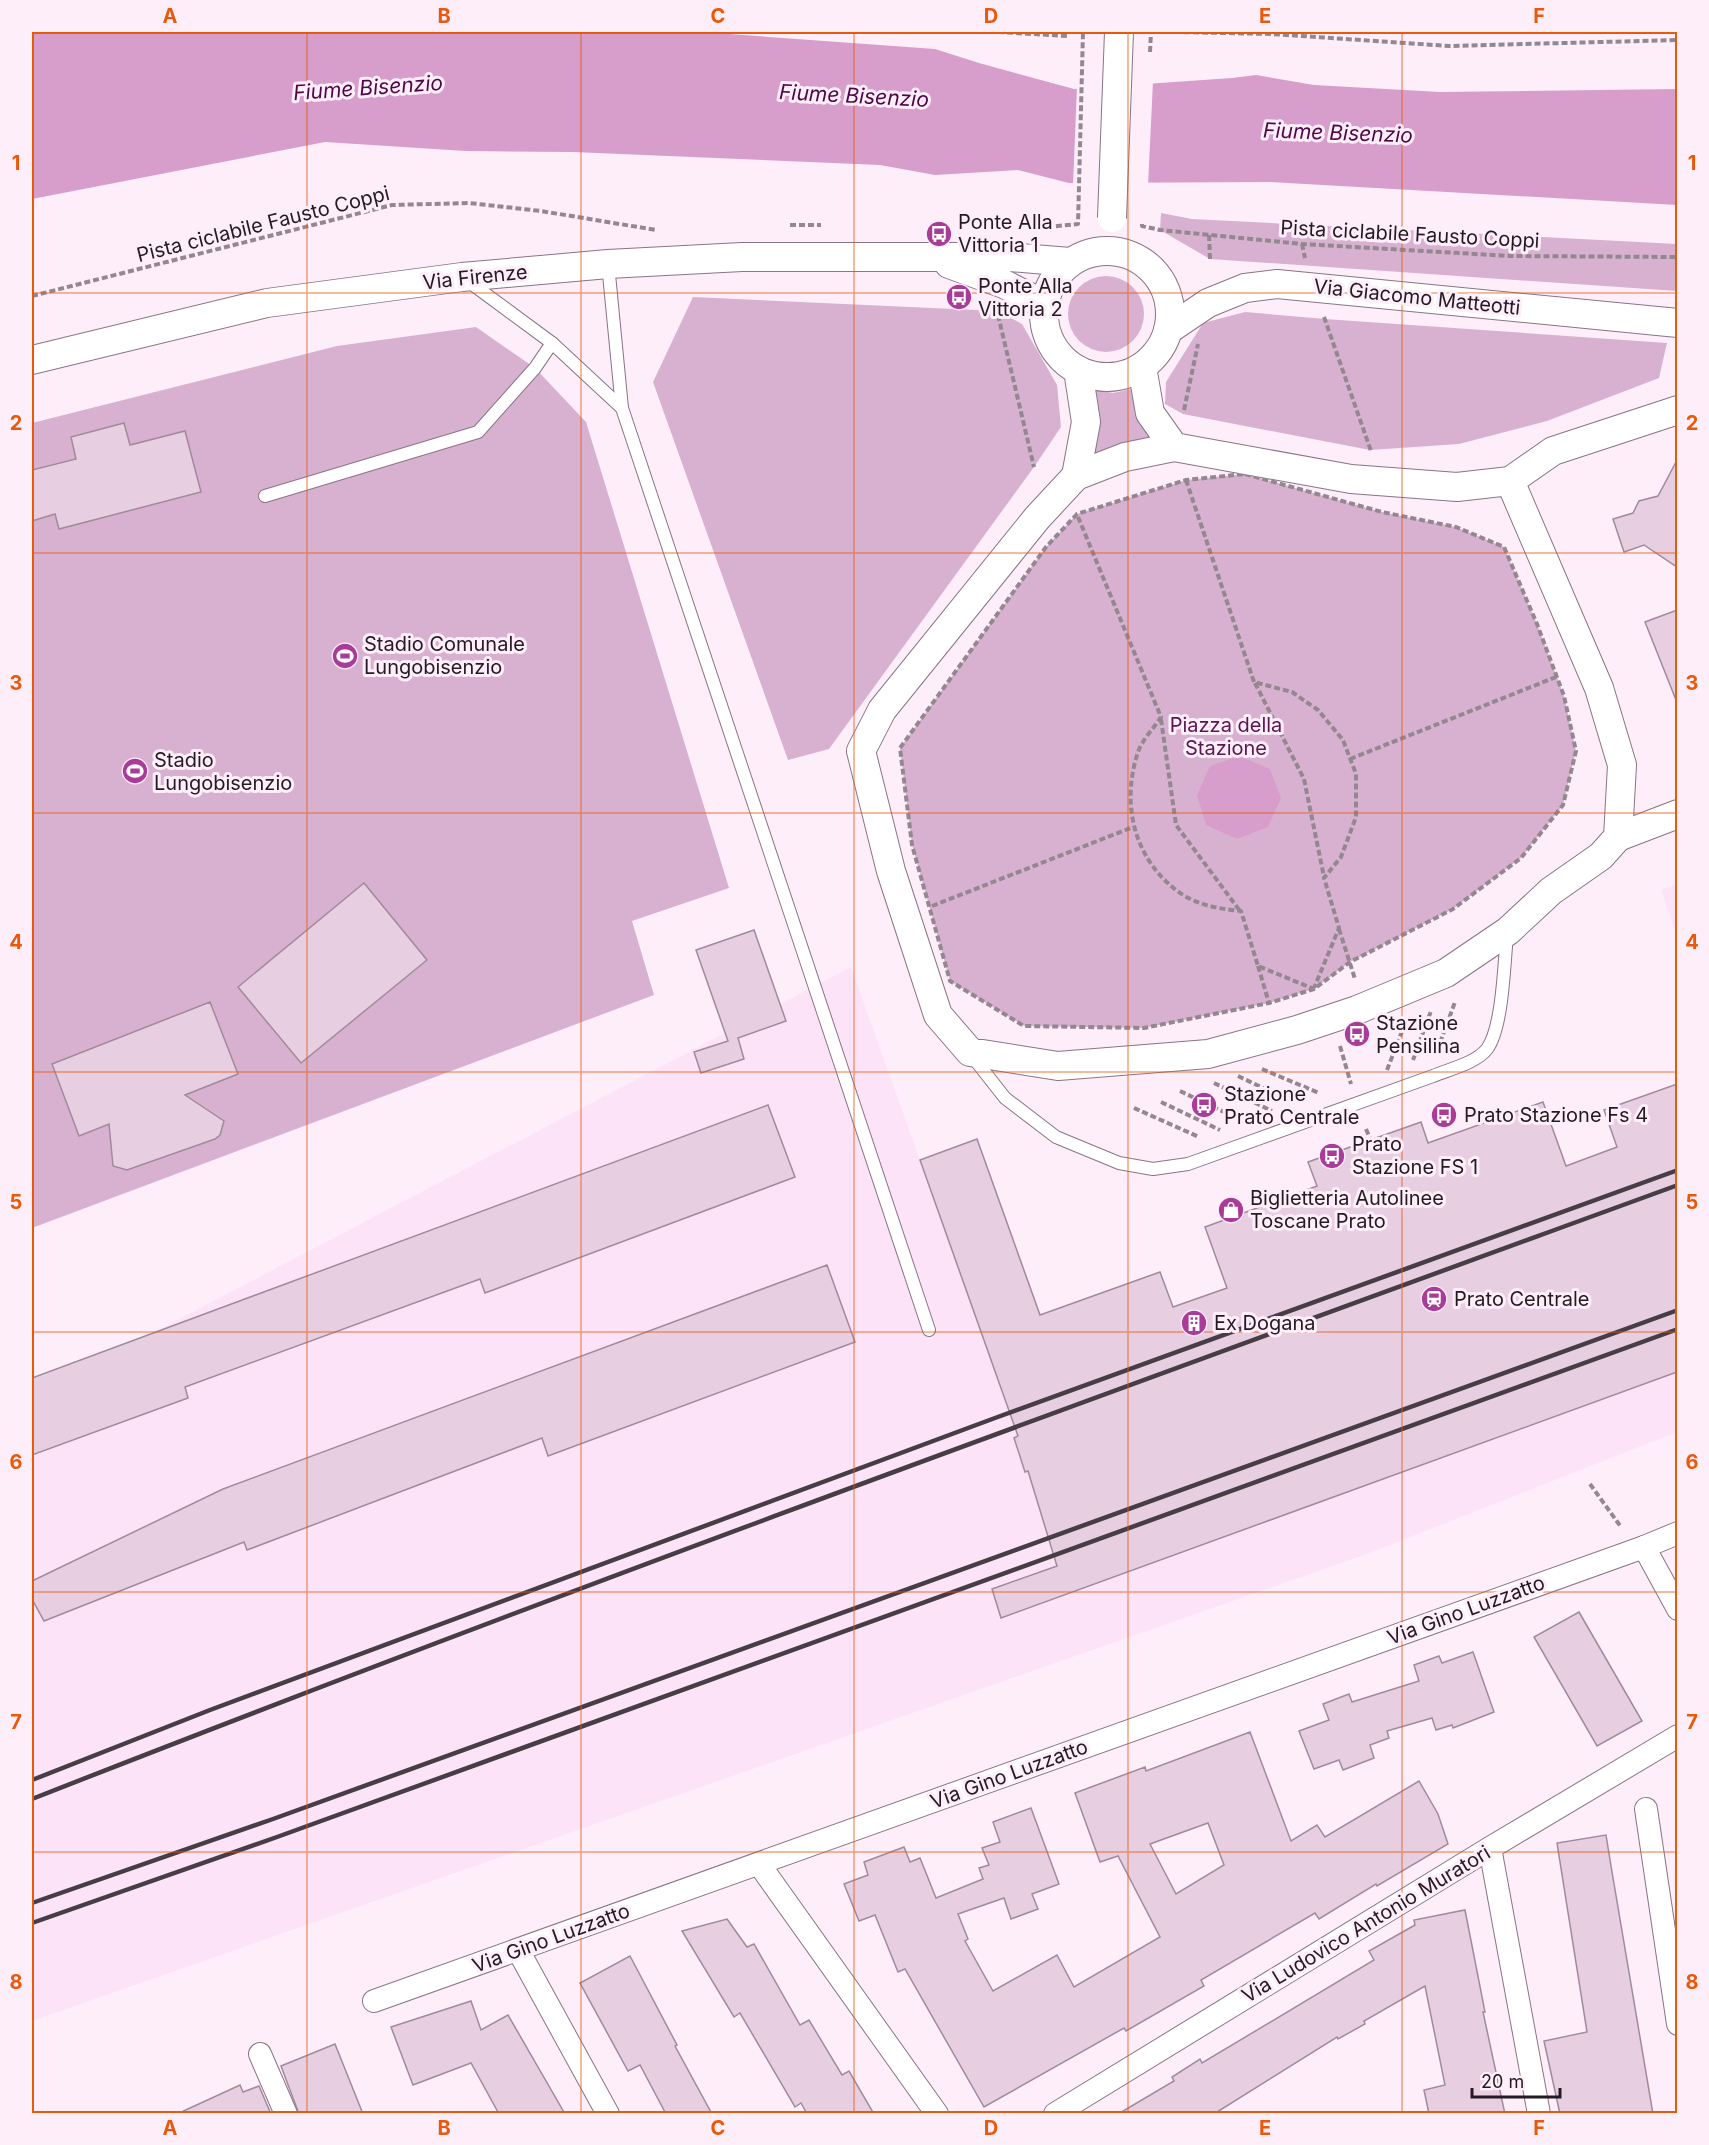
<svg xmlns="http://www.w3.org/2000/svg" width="1709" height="2145" font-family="Inter,sans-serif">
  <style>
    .built { fill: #fde3f7 }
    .green { fill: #d9b1d0 }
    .water { fill: #d79dcb }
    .pier { fill: #feeefa }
    .building { fill: #e7cee1; stroke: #a18a9c; stroke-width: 1.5; fill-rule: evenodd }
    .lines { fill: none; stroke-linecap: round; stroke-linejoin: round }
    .service-casing { stroke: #8a7485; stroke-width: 14 }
    .minor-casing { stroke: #8a7485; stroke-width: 24 }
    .tertiary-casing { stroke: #8a7485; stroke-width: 30 }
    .path { stroke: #938790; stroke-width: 4; stroke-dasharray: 6 3; stroke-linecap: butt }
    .service { stroke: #fff; stroke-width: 12 }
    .minor { stroke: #fff; stroke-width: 22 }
    .tertiary { stroke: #fff; stroke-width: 28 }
    .rail { stroke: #473d45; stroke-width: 4.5 }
    .tertiary-bridge-casing { stroke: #8a7485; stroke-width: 30; stroke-linecap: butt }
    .tertiary-bridge { stroke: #fff; stroke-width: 28 }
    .grid { fill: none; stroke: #e8590c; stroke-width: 1.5; stroke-opacity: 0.55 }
    .labels { text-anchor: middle; stroke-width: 6; stroke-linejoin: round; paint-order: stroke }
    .poi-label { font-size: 20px; fill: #241b22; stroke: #feeefa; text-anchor: start }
    .street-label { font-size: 20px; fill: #241b22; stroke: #feeefa }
    .park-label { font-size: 20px; fill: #591650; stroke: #feeefa }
    .water-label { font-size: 21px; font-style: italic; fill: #4d0745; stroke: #feeefa }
    .neatline { fill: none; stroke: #e8590c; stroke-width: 2 }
    .grid-label { font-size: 20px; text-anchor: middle; font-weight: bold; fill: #e8590c }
  </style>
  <rect width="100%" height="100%" fill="#feeefa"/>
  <!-- built -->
  <g class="built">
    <path d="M 1677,884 L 1678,884 L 1677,936 L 1661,890 Z"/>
    <path d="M 851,967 L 920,1160 L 977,1139 L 1040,1315 L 1160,1272 L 1173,1307 L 1226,1288 L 1205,1227 L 1316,1186 L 1308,1162 L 1421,1122 L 1429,1143 L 1543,1102 L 1566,1166 L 1617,1147 L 1604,1110 L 1677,1084 L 1677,1432 L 1367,1554 L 32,2021 L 32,1396 Z"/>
  </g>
  <!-- green -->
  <g class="green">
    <path d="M 1161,213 L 1192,219 L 1677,244 L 1677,291 L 1210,259 L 1160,230 Z"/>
    <circle cx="1106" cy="314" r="38"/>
    <path d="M 693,297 L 998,311 L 1022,324 L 1057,385 L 1061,427 L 1034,467 L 829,749 L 788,760 L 653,382 Z"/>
    <path d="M 1245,312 L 1325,319 L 1667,343 L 1659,378 L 1547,421 L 1459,444 L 1370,450 L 1183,414 L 1165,404 L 1166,382 L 1203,323 Z"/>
    <path d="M 476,327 L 535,368 L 586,422 L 729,888 L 632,921 L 654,995 L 32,1228 L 32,423 L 337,346 Z"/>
    <path d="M 1096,389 L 1113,393 L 1131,389 L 1137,415 L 1156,446 L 1089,460 L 1098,423 Z"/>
    <path d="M 1245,474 L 1382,512 L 1456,527 L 1504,547 L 1537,624 L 1564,696 L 1576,751 L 1563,805 L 1521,858 L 1453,909 L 1350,962 L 1314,989 L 1269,1003 L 1144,1028 L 1024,1026 L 950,981 L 912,845 L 900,748 L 1046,547 L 1077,514 L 1186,480 Z"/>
  </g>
  <!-- water -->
  <g class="water">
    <path d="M 32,32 L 702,32 L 935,49 L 979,63 L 1074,89 L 1232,78 L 1256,75 L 1314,85 L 1440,92 L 1677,89 L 1677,205 L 1270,182 L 1069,183 L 1018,170 L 935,175 L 880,165 L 573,152 L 466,151 L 325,142 L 32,199 Z"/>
    <path d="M 1239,756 L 1270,769 L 1281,798 L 1268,827 L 1237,839 L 1206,825 L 1197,795 L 1210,766 Z"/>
  </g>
  <!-- pier -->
  <path class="pier" d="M 1153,81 L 1148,186 L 1073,186 L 1077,86 Z"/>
  <!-- building -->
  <g class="building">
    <path d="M 124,423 L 130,445 L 185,431 L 201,492 L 59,529 L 55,514 L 32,521 L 32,470 L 76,459 L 71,437 Z"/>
    <path d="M 1677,460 L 1677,567 L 1644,545 L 1624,552 L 1613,519 L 1633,513 L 1639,501 L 1658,496 Z"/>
    <path d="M 1677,610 L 1677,700 L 1676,700 L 1645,622 Z"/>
    <path d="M 364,883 L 427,960 L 301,1063 L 238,987 Z"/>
    <path d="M 754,930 L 786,1021 L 738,1038 L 744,1059 L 701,1073 L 694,1052 L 728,1041 L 696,950 Z"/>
    <path d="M 210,1002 L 238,1074 L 185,1095 L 224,1121 L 220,1135 L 215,1139 L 127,1170 L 113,1166 L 109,1124 L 79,1136 L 52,1064 Z"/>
    <path d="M 1677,1084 L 1677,1372 L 1001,1618 L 992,1589 L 1057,1566 L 1028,1471 L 1025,1472 L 1014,1438 L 1018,1436 L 920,1160 L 977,1139 L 1040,1315 L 1160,1272 L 1173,1307 L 1227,1288 L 1205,1227 L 1317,1186 L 1308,1162 L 1421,1122 L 1428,1143 L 1543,1102 L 1566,1166 L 1617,1147 L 1604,1110 Z"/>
    <path d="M 768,1105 L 795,1177 L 485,1293 L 480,1279 L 185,1387 L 188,1398 L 32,1455 L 32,1378 Z"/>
    <path d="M 827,1265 L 855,1342 L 548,1456 L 542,1438 L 247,1550 L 244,1542 L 44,1621 L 32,1599 L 32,1581 L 223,1489 Z"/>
    <path d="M 1579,1612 L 1642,1721 L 1597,1746 L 1534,1637 Z"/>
    <path d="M 1473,1652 L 1494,1712 L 1453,1728 L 1452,1725 L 1436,1730 L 1432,1718 L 1387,1731 L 1389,1738 L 1370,1745 L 1374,1758 L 1343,1770 L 1339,1760 L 1314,1769 L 1299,1731 L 1329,1720 L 1323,1704 L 1349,1694 L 1352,1702 L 1419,1681 L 1414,1665 L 1439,1656 L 1442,1663 Z"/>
    <path d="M 1250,1732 L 1291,1841 L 1317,1825 L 1325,1837 L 1419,1781 L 1438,1814 L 1448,1844 L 1377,1886 L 1376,1884 L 1319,1919 L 1315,1913 L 1201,1980 L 1204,1986 L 1126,2031 L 1124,2028 L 984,2107 L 905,1969 L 898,1972 L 875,1915 L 859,1921 L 844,1884 L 868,1875 L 864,1862 L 904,1847 L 910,1862 L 920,1858 L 936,1898 L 983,1879 L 979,1868 L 989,1865 L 982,1848 L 1000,1842 L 993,1822 L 1031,1808 L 1059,1884 L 1032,1894 L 1038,1909 L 1011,1919 L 1004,1898 L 958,1914 L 968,1939 L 965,1941 L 993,1991 L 1057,1955 L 1074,1987 L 1160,1937 L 1118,1856 L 1100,1862 L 1075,1793 L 1145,1767 L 1146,1771 ZM 1208,1823 L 1224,1865 L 1176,1894 L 1150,1844 Z"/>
    <path d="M 1606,1835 L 1611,1866 L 1653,2114 L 1560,2114 L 1544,2041 L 1587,2032 L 1557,1843 Z"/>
    <path d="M 1465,1910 L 1485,2012 L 1483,2012 L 1505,2114 L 1429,2114 L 1424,2090 L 1445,2085 L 1425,1986 L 1364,2021 L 1365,2024 L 1338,2039 L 1337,2037 L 1214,2114 L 1118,2114 L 1174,2081 L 1172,2077 L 1200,2059 L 1202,2063 L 1374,1960 L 1369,1951 L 1415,1925 L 1414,1920 Z"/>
    <path d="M 727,1919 L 747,1947 L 754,1944 L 800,2025 L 809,2020 L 842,2075 L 849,2071 L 874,2114 L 807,2114 L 801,2103 L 795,2107 L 740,2013 L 734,2017 L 682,1931 Z"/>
    <path d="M 630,1956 L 677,2045 L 675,2046 L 712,2114 L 666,2114 L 640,2065 L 628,2071 L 580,1983 Z"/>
    <path d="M 471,2001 L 481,2030 L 508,2015 L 565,2114 L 499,2114 L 471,2063 L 413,2085 L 391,2027 Z"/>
    <path d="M 335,2044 L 363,2114 L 299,2114 L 281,2066 Z"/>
    <path d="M 240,2085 L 243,2092 L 259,2086 L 271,2114 L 177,2114 Z"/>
  </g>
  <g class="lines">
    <!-- service casing -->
    <g class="service-casing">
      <g id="service">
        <path d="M 608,264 L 622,408 L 929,1330"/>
        <path d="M 468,281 L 552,343 L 622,408"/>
        <path d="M 265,496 L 478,432 L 535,368 L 552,343"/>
        <path d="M 972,1056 L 1005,1098 L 1056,1137 L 1119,1163 L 1153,1169 L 1188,1164 L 1433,1076 C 1450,1069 1476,1063 1487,1049 C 1503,1027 1504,963 1507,935"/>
      </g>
    </g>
    <!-- minor casing -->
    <g class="minor-casing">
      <g id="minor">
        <path d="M 1644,1547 L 1678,1609"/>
        <path d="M 1646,1809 L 1678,2024"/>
        <path d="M 1490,1848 L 1539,2114"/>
        <path d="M 759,1864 L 937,2114"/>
        <path d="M 518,1950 L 608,2114"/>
        <path d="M 374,2001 L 1644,1547 L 1678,1533"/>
        <path d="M 260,2054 L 286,2114"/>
        <path d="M 1055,2114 L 1490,1848 L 1678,1736"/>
      </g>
    </g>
    <!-- tertiary casing -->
    <g class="tertiary-casing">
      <g id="tertiary">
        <circle cx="1107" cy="314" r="63"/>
        <path d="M 949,264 L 1004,284 L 1045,305"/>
        <path d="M 1168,330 L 1208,303 L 1245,288 L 1277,284 L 1678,323"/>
        <path d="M 32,360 L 267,303 L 462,277 L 608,264 L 742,257 L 1009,257 L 1070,262"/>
        <path d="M 1142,367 L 1150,413 L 1174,447"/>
        <path d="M 1076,476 L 1086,422 L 1078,370"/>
        <path d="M 1510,481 L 1599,688 L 1622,765 L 1618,837 L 1601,856 L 1551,891 L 1508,931 L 1446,973 L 1357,1010 L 1297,1030 L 1208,1054 L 1058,1066 L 970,1052 L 938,1015 L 891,871 L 861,751 L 882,710 L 1037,518 L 1076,476 L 1125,457 L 1174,447 L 1351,479 L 1457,487 L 1510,481 L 1553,451 L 1678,410"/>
        <path d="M 1618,837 L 1678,814"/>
      </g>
    </g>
    <!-- path -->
    <g class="path">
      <path d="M 998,32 L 1067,36"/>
      <path d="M 1175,32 L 1272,34 L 1449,46 L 1678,40"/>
      <path d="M 1150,52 L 1151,32"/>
      <path d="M 1142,224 L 1142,226 L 1160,230 L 1302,244 L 1510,256 L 1678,257"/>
      <path d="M 790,225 L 821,225"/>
      <path d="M 1038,228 L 1078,224 L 1083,32"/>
      <path d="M 1209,235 L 1210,259"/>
      <path d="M 1302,244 L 1305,258"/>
      <path d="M 32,296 L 392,205 L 469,203 L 541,211 L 656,230"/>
      <path d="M 998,315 L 1034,467"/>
      <path d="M 1324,317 L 1371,451"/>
      <path d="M 1184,410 L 1198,344"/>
      <path d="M 1245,474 L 1382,512 L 1456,527 L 1504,547 L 1537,624 L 1564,696 L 1576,751 L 1563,805 L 1521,858 L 1453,909 L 1350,962 L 1314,989 L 1269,1003 L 1144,1028 L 1024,1026 L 950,981 L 912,845 L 900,748 L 1046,547 L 1077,514 L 1186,480 Z"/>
      <path d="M 1186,480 L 1254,682 L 1292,692 L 1318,710 L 1343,740 L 1356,774 L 1356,817 L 1341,857 L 1324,878 L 1339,928 L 1314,988"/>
      <path d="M 1078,517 L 1161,717 C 1154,728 1142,740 1138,752 C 1120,806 1135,863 1183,895 C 1201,906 1221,909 1241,911 L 1258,966 L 1314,989"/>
      <path d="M 1255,683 L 1304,779 L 1324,877"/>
      <path d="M 1161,719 L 1176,825 L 1240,911"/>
      <path d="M 1350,759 L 1556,677"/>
      <path d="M 932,906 L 1133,827"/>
      <path d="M 1339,929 L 1355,979"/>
      <path d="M 1258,966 L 1269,1003"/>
      <path d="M 1340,1046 L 1351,1084"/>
      <path d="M 1437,1051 L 1455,1002"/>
      <path d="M 1413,1060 L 1431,1011"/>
      <path d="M 1262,1069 L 1319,1093"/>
      <path d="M 1387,1070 L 1406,1021"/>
      <path d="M 1238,1076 L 1294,1103"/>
      <path d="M 1214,1083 L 1272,1111"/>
      <path d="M 1180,1091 L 1243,1121"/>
      <path d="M 1161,1102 L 1220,1130"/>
      <path d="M 1134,1108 L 1199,1137"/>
      <path d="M 1366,1129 L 1371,1141"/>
      <path d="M 1590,1484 L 1621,1527"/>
    </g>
    <!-- service -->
    <use href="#service" class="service"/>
    <!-- minor -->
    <use href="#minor" class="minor"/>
    <!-- tertiary -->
    <use href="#tertiary" class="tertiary"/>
    <!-- rail -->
    <g class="rail">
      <path d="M 32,1780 L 210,1710 L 995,1418 L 1678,1170"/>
      <path d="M 32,1799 C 577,1585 1127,1386 1678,1185"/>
      <path d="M 32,1903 L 273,1819 L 1678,1310"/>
      <path d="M 32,1923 L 277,1837 L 1678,1329"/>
    </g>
    <!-- tertiary-bridge casing -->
    <g class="tertiary-bridge-casing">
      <path id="tertiary-bridge" d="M 1112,218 L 1119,32"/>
    </g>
    <!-- tertiary-bridge -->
    <use href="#tertiary-bridge" class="tertiary-bridge"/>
  </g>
  <!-- grid -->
  <path class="grid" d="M 307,32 L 307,2114M 581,32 L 581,2114M 854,32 L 854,2114M 1128,32 L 1128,2114M 1402,32 L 1402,2114M 32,293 L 1678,293M 32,553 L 1678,553M 32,813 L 1678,813M 32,1072 L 1678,1072M 32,1332 L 1678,1332M 32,1592 L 1678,1592M 32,1852 L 1678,1852"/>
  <!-- icons -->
  <defs>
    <g id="bus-disc" transform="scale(1.35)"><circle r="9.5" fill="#a93b99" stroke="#feeefa"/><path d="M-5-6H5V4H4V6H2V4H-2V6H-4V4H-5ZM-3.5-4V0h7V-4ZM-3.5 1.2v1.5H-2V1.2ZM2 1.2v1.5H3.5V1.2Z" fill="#fff"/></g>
    <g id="stadium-disc" transform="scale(1.35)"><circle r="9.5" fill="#a93b99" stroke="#feeefa"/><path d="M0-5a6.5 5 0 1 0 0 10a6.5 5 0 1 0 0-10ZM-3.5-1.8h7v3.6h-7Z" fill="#fff"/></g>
    <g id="shop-disc" transform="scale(1.35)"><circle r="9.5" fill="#a93b99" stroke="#feeefa"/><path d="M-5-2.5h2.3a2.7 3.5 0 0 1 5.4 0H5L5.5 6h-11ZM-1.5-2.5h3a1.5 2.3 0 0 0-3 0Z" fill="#fff"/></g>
    <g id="station-disc" transform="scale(1.35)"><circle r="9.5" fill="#a93b99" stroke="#feeefa"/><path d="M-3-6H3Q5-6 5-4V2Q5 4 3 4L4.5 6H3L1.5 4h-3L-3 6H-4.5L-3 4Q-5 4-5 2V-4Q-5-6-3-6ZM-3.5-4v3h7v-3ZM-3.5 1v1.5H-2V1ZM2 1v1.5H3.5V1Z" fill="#fff"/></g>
    <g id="building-disc" transform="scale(1.35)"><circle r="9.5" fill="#a93b99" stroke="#feeefa"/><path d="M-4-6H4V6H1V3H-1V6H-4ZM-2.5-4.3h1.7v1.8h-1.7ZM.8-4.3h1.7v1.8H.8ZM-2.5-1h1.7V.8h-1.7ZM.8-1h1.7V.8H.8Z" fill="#fff"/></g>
  </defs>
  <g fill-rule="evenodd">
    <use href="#bus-disc" x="939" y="234"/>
    <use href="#bus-disc" x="959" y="297"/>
    <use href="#stadium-disc" x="345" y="656"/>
    <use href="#stadium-disc" x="135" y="771"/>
    <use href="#bus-disc" x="1357" y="1034"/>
    <use href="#bus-disc" x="1204" y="1105"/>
    <use href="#bus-disc" x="1444" y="1115"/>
    <use href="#bus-disc" x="1332" y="1156"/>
    <use href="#shop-disc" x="1231" y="1210"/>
    <use href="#station-disc" x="1434" y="1299"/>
    <use href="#building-disc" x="1194" y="1323"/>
  </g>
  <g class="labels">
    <!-- poi labels -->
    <g class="poi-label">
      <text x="958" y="229">Ponte Alla<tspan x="958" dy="23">Vittoria 1</tspan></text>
      <text x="978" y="293">Ponte Alla<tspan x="978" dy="23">Vittoria 2</tspan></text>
      <text x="364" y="651">Stadio Comunale<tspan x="364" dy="23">Lungobisenzio</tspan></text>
      <text x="154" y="767">Stadio<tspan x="154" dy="23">Lungobisenzio</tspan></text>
      <text x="1376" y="1030">Stazione<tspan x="1376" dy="23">Pensilina</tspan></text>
      <text x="1224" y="1101">Stazione<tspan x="1224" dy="23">Prato Centrale</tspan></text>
      <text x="1464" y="1122">Prato Stazione Fs 4</text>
      <text x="1352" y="1151">Prato<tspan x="1352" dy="23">Stazione FS 1</tspan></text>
      <text x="1250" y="1205">Biglietteria Autolinee<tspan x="1250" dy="23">Toscane Prato</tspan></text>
      <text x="1454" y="1306">Prato Centrale</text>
      <text x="1214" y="1330">Ex Dogana</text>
    </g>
    <!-- street labels -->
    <g class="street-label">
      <text transform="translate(263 224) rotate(-14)" y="7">Pista ciclabile Fausto Coppi</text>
      <text transform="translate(1410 234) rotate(3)" y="7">Pista ciclabile Fausto Coppi</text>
      <text transform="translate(475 277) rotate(-6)" y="7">Via Firenze</text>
      <text transform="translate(1417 297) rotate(6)" y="7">Via Giacomo Matteotti</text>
      <text transform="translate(1466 1610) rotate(-20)" y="7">Via Gino Luzzatto</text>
      <text transform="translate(1009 1774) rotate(-20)" y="7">Via Gino Luzzatto</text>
      <text transform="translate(1366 1924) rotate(-31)" y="7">Via Ludovico Antonio Muratori</text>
      <text transform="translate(551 1938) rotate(-20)" y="7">Via Gino Luzzatto</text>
    </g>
    <!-- park labels -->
    <g class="park-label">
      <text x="1226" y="732">Piazza della<tspan x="1226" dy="23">Stazione</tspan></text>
    </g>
    <!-- water labels -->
    <g class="water-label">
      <text transform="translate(368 88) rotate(-4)" y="7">Fiume Bisenzio</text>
      <text transform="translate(854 96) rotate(3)" y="7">Fiume Bisenzio</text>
      <text transform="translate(1338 133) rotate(2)" y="7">Fiume Bisenzio</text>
    </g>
  </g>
  <!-- border -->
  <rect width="1709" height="2145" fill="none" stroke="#feeefa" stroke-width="66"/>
  <!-- scale -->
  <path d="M1472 2088v9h88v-9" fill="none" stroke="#241b22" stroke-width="3"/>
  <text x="1481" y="2088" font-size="18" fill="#241b22" stroke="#feeefa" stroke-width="4.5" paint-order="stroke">20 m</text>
  <rect x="33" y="33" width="1643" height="2079" class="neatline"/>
  <g class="grid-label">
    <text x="170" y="23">A</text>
    <text x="444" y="23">B</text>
    <text x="718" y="23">C</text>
    <text x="991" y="23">D</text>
    <text x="1265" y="23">E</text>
    <text x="1539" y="23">F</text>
    <text x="16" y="170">1</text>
    <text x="1692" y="170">1</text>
    <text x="16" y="430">2</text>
    <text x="1692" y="430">2</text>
    <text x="16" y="690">3</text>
    <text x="1692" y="690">3</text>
    <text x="16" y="949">4</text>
    <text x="1692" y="949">4</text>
    <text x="16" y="1209">5</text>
    <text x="1692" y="1209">5</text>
    <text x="16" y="1469">6</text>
    <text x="1692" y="1469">6</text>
    <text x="16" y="1729">7</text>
    <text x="1692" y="1729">7</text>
    <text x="16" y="1989">8</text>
    <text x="1692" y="1989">8</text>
    <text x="170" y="2135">A</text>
    <text x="444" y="2135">B</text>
    <text x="718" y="2135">C</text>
    <text x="991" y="2135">D</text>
    <text x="1265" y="2135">E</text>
    <text x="1539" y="2135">F</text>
  </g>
</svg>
